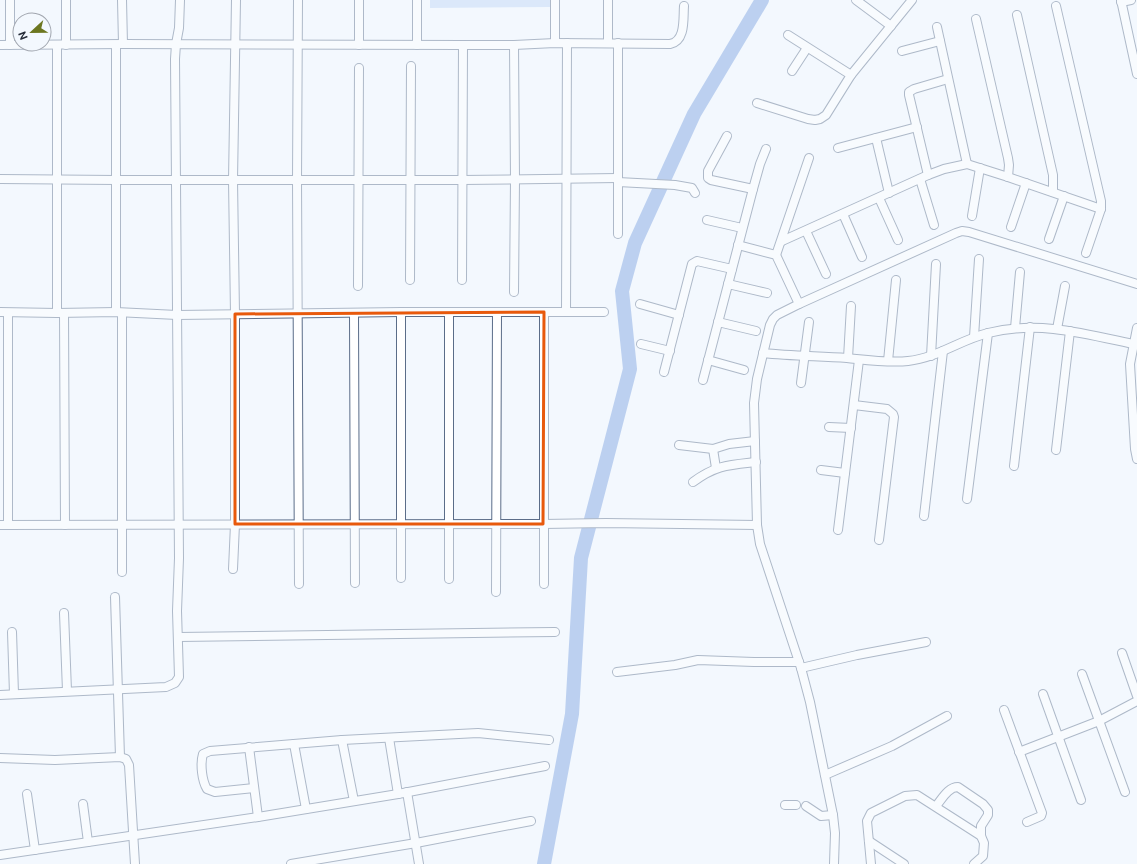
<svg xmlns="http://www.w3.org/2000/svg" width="1137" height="864" font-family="Ubuntu,sans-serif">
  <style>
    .green { fill: #bfd5f7 }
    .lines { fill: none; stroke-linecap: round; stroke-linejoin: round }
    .river { stroke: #7ba1e0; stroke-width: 14 }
    .street-casing { stroke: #5b6d89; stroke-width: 10 }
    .street { stroke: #fff; stroke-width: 8 }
    .marked { fill: none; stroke: #e8590c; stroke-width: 3; stroke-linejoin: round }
  </style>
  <rect width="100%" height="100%" fill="#f3f8fe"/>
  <!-- green -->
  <path class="green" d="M 430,0 L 550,0 L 550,7 L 430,8 Z"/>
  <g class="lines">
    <!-- river -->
    <path class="river" d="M 544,864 L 572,714 L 581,558 L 630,369 L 622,291 L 635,243 L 694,114 L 762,0"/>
    <!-- street casing -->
    <g class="street-casing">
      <g id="street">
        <path d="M 10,0 L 10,45"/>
        <path d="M 122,0 L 123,44"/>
        <path d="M 298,0 L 297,180 L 299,584"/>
        <path d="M 555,0 L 555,43"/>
        <path d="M 856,0 L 891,26"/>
        <path d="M 1121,0 L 1137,74"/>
        <path d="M 1121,2 L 1131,0"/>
        <path d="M 1056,6 L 1101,201 L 1101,209 L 1086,253"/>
        <path d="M 1017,15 L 1053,175 L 1053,192"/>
        <path d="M 976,19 L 1008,158 L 1009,165 L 1008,177"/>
        <path d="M 937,27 L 967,164"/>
        <path d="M 788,35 L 851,75"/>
        <path d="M 608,43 L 608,0"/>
        <path d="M 618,43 L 618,234"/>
        <path d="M 0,45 L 123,44 L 463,45 L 514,45 L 555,43 L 670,44 C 686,41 683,18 684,6"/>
        <path d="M 57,45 L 57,313"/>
        <path d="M 66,45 L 66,0"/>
        <path d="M 359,45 L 359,0"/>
        <path d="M 417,45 L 417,0"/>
        <path d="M 902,51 L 940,41"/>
        <path d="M 792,71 L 807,48"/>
        <path d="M 757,103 L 808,119 L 815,120 L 820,119 L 826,115 L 851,75 L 912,0"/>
        <path d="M 727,136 L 708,171 L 708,178 L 711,180 L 753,189"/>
        <path d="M 876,138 L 889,193"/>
        <path d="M 838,148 L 917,127"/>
        <path d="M 928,175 L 909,95 L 909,92 L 914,89 L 948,79"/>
        <path d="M 0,179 L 116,180 L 462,180 L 618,178"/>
        <path d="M 920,179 L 934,225"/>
        <path d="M 618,182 L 675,185 L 692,188 L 695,193"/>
        <path d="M 879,198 L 898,240"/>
        <path d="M 843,214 L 862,257"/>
        <path d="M 972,216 L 980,168"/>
        <path d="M 707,220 L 742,228"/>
        <path d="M 1011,227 L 1026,183"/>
        <path d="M 806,231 L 826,274"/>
        <path d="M 1049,239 L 1064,196"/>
        <path d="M 782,241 L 928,175 L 944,169 L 967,164 L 1008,177 L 1101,209"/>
        <path d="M 738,245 L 776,255 L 799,304"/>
        <path d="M 776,255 L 809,158"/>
        <path d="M 410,280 L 411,66"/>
        <path d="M 462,280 L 463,45"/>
        <path d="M 728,284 L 767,293"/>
        <path d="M 358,286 L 359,68"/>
        <path d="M 514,292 L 515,180 L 514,45"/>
        <path d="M 640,304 L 679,315"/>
        <path d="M 0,312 L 57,313 L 116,312 L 177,315 L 401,312 L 604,312"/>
        <path d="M 116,312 L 116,45"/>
        <path d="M 401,312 L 401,578"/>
        <path d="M 566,312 L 567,43"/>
        <path d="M 8,313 L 8,525"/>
        <path d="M 64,313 L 65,525"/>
        <path d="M 122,313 L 122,572"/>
        <path d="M 354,313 L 355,583"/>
        <path d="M 718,322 L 756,331"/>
        <path d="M 1015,328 L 1020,272"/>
        <path d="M 1137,328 L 1130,364 L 1135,449 L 1137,459"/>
        <path d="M 1057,329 L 1065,286"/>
        <path d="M 974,337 L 979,259"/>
        <path d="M 641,344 L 670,351"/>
        <path d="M 763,353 C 791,356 819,356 847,358 C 867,360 888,363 908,361 C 937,358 960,340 988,333 C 1040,320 1086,334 1137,345"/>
        <path d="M 931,356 L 936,264"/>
        <path d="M 848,358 L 851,306"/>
        <path d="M 708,360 L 744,370"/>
        <path d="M 888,361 L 896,280"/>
        <path d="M 664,372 L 692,264 L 697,261 L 732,269"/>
        <path d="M 703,380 L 753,189 L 760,164 L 766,149"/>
        <path d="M 801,383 L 809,322"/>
        <path d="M 854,405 L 887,409 L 893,414 L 894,417 L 879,540"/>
        <path d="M 829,427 L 851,428"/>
        <path d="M 679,445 L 713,449 L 729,444 L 755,441"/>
        <path d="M 713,449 L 716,468"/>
        <path d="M 1056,450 L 1070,331"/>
        <path d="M 1014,466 L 1030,327"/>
        <path d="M 821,470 L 845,473"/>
        <path d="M 693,482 C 716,465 729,465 756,462"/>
        <path d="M 967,499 L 988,333"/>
        <path d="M 924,516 L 943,351"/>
        <path d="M 0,525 L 543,524 L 606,523 L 757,525"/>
        <path d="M 838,530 L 859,360"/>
        <path d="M 233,569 L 235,524 L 235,314 L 233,180 L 236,0"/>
        <path d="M 449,579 L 449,313"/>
        <path d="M 544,584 L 544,312"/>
        <path d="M 496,592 L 497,312"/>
        <path d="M 115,597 L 120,757"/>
        <path d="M 64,613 L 67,691"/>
        <path d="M 12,632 L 14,694"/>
        <path d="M 178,637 L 555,632"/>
        <path d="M 1122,653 L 1137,696"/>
        <path d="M 801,668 L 857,655 L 926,642"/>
        <path d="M 617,672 L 675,665 L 698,660 L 754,662 L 799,662"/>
        <path d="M 1082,674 L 1125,792"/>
        <path d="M 1043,694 L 1081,800"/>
        <path d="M 0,695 L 166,687 L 175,683 L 179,677 L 177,611 L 179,558 L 175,59 L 176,44 L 179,28 L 180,0"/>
        <path d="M 1004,710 L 1042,813 L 1041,816 L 1027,822"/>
        <path d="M 389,738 L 398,794"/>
        <path d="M 342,740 L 354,801"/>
        <path d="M 294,744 L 306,809"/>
        <path d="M 249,747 L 258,817"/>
        <path d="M 1019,752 L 1099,721 L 1137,701"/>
        <path d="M 0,758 L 55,760 L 120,757 L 126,759 L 129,765 L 135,864"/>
        <path d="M 825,775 L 892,746 L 947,716"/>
        <path d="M 254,788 L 215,792 L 207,789 C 202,781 200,764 203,754 L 210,751 L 342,740 L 478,733 L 549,740"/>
        <path d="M 407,792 L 419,864"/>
        <path d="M 27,794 L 35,850"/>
        <path d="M 83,804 L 88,842"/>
        <path d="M 785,805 L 796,805"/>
        <path d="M 806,806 L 821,816 L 833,815"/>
        <path d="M 936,806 C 942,799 948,787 958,787 L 983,804 L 988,810 L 988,815 L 981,826 L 981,836 L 984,843 L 983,856 L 974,864"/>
        <path d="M 869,841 L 904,864"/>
        <path d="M 0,855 L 258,817 L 398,794 L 545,766"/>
        <path d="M 291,864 L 416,843 L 531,821"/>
        <path d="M 834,864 L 835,833 L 833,815 L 810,702 L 801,668 L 760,544 L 757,525 L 754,403 L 757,379 L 770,325 L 773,319 L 777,315 L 799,304 L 956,233 L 962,231 L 969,232 L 1137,284"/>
        <path d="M 871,864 L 867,821 L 871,813 L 905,796 L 917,795 L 981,836"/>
      </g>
    </g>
    <!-- street -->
    <use href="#street" class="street"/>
  </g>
  <!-- marked area -->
  <path d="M0 0H1137V864H0ZM 544,312 L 543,524 L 235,524 L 235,314 Z" fill="#f3f8fe" fill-opacity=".55" fill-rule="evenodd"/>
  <path class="marked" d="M 544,312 L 543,524 L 235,524 L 235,314 Z"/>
  <!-- north arrow -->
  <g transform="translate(32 32) rotate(248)"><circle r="19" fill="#f3f8fe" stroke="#a1a6af"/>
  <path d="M0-3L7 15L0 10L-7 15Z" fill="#6c7620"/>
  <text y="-6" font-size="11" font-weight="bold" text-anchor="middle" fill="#252c38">N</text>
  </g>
</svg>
